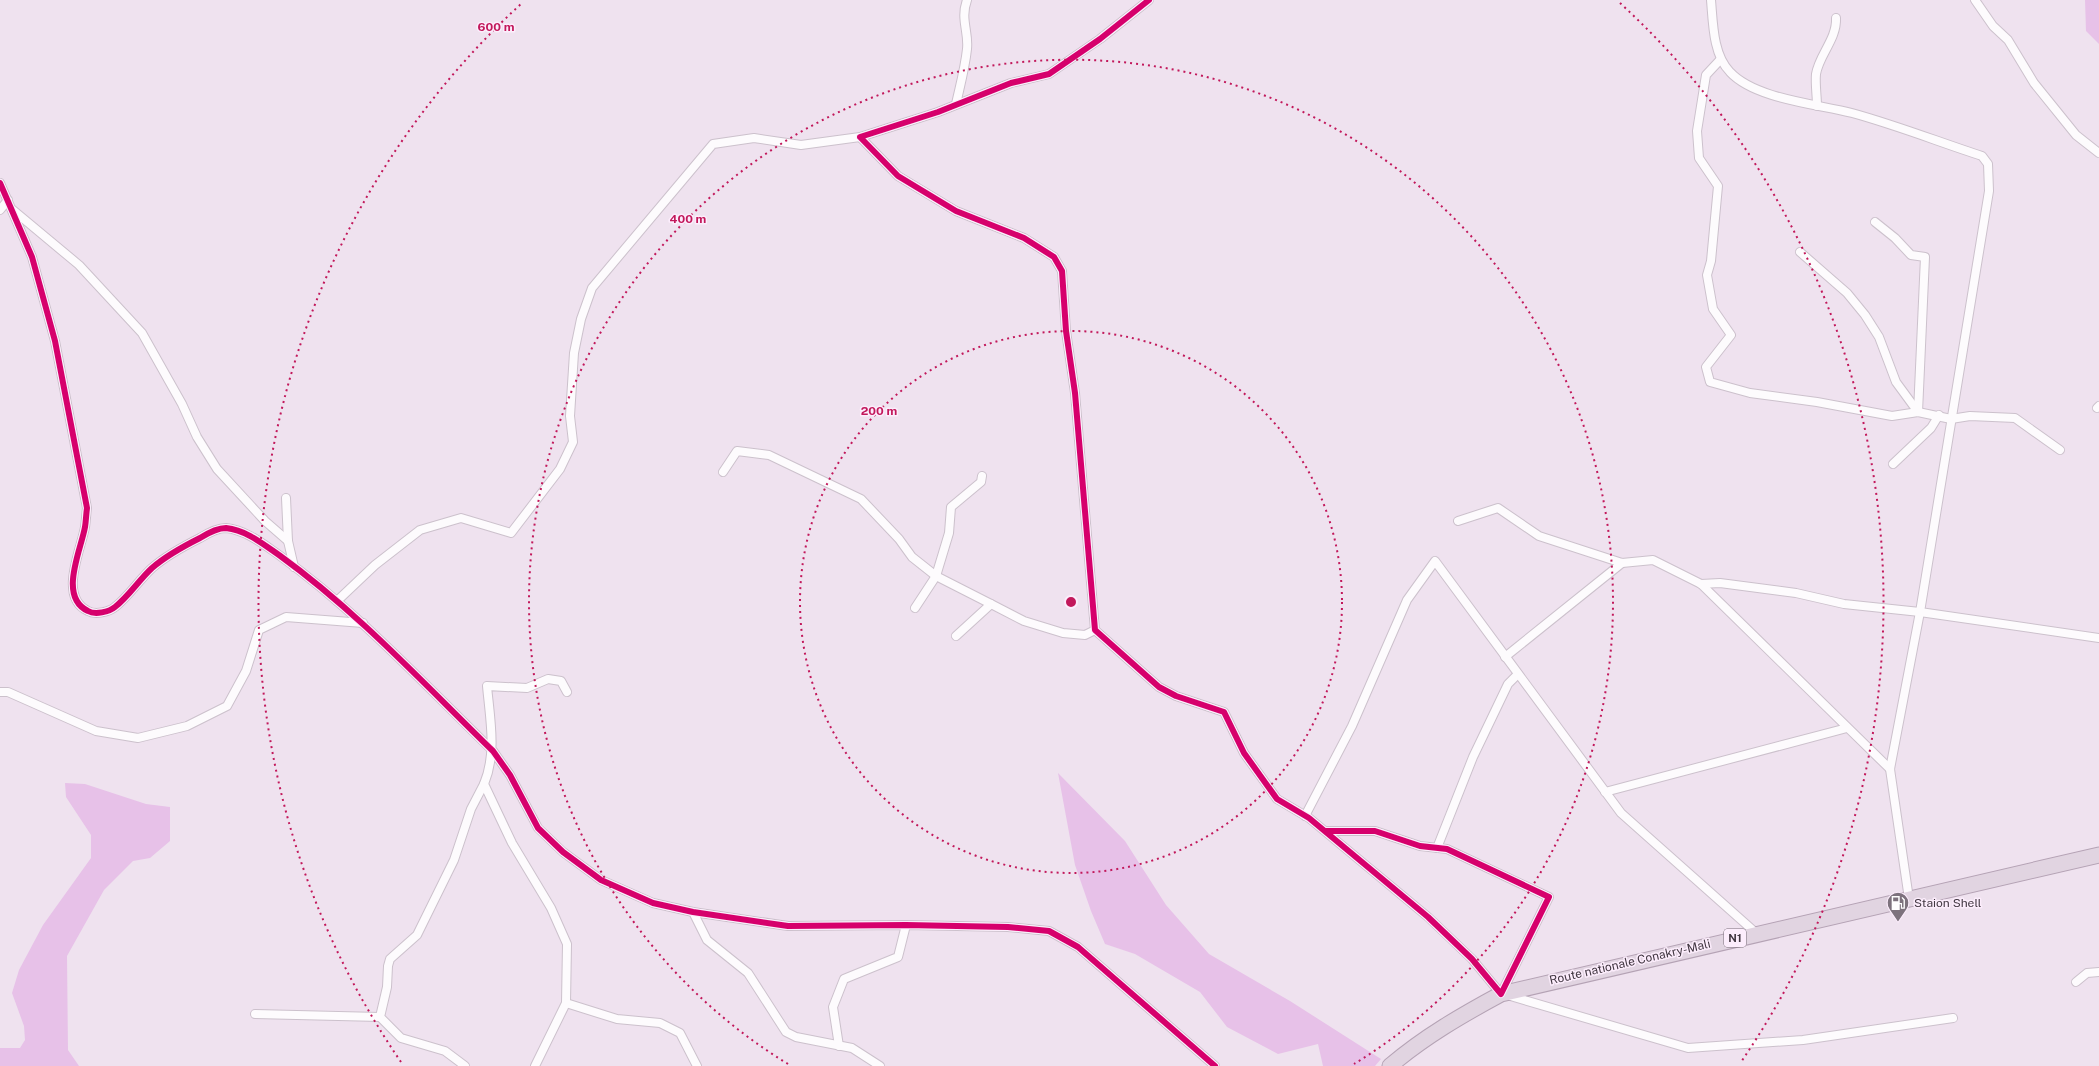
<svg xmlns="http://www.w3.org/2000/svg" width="2099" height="1066" font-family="'Public Sans',sans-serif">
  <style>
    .green { fill: #e7c1e8 }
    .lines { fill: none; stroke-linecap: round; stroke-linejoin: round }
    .street-casing { stroke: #ccc1cc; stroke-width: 10 }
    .highway-casing { stroke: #b5a3b5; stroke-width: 17 }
    .street { stroke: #fdfbfd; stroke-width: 8 }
    .highway { stroke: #e1d4e1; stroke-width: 15 }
    .cycleway-casing { stroke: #fcedfc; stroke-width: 8 }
    .cycleway { stroke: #d6006c; stroke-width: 6 }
    .ring { fill: none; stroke: #c2185b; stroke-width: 2; stroke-dasharray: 2 4 }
    .labels { text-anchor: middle; stroke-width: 3; stroke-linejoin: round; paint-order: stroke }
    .shield { fill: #fcedfc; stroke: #786d78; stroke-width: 1 }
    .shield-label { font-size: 11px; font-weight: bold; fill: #403640 }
    .poi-label { font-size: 12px; fill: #403640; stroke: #fcedfc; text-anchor: start }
    .street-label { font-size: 12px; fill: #403640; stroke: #fcedfc }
    .centre { fill: #c2185b; stroke: #fcedfc; stroke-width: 2 }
    .ring-label { font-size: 12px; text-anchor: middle; font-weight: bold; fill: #c2185b; stroke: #fcedfc; stroke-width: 3; stroke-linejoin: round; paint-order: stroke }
  </style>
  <rect width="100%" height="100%" fill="#efe2ef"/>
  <!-- green -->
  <g class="green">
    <path d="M 2085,0 L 2099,0 L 2099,44 L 2086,31 Z"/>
    <path d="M 1058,773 L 1125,841 L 1166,905 L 1209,954 L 1290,1001 L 1381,1059 L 1375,1066 L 1323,1066 L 1318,1044 L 1278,1054 L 1227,1027 L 1200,992 L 1135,954 L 1105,944 L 1091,911 L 1075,865 Z"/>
    <path d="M 65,783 L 85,784 L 146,804 L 170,807 L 170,841 L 150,858 L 133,861 L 104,890 L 67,956 L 68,1050 L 79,1066 L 0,1066 L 0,1048 L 20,1048 L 25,1040 L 24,1026 L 12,993 L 19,970 L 43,925 L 91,858 L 91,835 L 66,797 Z"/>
  </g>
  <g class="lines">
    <!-- street casing -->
    <g class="street-casing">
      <g id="street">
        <path d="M 1149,0 L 1100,39 L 1049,74 L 1011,83 L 938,112 L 860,137 L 898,176 L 956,211 L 1024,238 L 1054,257 L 1062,271 L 1066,331 L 1075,393 L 1095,630 L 1159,687 L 1176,696 L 1224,712 L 1244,753 L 1277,799 L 1309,818 L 1428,917 L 1472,959 L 1501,994 L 1549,897 L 1447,849 L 1420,846 L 1375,831 L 1325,831"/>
        <path d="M 1711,0 C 1713,23 1713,55 1730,72 C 1755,99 1817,104 1852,113 C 1896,125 1939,142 1982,156 L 1988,164 L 1989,191 L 1920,612 L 1890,769 L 1909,899"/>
        <path d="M 1975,0 L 1993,26 L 2008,40 L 2034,83 L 2076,135 L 2099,153"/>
        <path d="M 1720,60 L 1706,75 L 1697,131 L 1699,158 L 1718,186 L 1711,261 L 1707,275 L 1713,309 L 1731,335 L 1706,367 L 1710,382 L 1750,393 L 1817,402 L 1892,416 L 1918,412 L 1951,419 L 1970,416 L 2015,418 L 2060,450"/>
        <path d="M 956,104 C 960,86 965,68 967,49 C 969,32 960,19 967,0"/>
        <path d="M 1817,106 C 1817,96 1815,84 1816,74 C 1819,55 1837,39 1836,18"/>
        <path d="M 0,183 L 32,257 L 55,341 L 87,508 C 86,515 86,521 85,527 C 81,550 58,597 88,611 C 95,615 109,612 115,607 C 129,596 139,580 152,568 C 167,555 182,547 200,538 C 208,533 217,528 226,528 C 246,530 263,544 279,555 C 358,612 424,684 493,751 L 510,775 L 538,828 L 563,852 L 601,880 L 653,903 L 693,912 L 788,926 L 906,925 L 1008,927 L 1049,931 L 1078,947 L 1215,1066"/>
        <path d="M 0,210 L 8,200"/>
        <path d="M 13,210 L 79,265 L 142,333 L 182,404 L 197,437 L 217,469 L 265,521 L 288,541 L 294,567"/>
        <path d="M 1875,222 L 1895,238 L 1911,255 L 1925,257 L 1918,412"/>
        <path d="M 1800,252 L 1847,293 L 1865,315 L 1879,337 L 1896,382 L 1918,412"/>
        <path d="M 2097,408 L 2099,406"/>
        <path d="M 1893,464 L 1931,428 L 1939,415"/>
        <path d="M 723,472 L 737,451 L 769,455 L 861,499 L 899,539 L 912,557 L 936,576 L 991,604 L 1024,621 L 1063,633 L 1085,635 L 1095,630"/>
        <path d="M 286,498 L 288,541"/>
        <path d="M 1458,521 L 1498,508 L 1539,536 L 1622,563 L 1653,560 L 1701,584 L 1890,769"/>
        <path d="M 1701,584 L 1720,583 L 1796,593 L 1844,604 L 1920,612 L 2099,638"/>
        <path d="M 337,601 L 375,565 L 420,530 L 461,518 L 511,533 L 560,469 L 573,442 L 570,416 L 574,353 L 581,319 L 592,288 L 713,144 L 754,138 L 801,145 L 860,137"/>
        <path d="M 915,608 L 936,576 L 949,533 L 951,507 L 981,482 L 982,476"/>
        <path d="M 956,636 L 991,604"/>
        <path d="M 1505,657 L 1622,563"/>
        <path d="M 0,692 L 8,692 L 96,731 L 138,738 L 187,726 L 227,706 L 246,671 L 259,630 L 286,617 L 363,623"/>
        <path d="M 1605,792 L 1847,728"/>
        <path d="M 1305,816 L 1352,726 L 1407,600 L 1435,561 L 1621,813 L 1756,933"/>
        <path d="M 1437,848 L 1473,757 L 1508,684 L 1518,674"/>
        <path d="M 693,912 L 707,940 L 748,973 L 786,1032 L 796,1037 L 852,1048 L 880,1066"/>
        <path d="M 2076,982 L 2087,973 L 2099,972"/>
        <path d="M 1507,995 L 1688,1048 L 1803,1040 L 1953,1018"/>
        <path d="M 566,1003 L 617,1019 L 660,1023 L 680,1033 L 697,1066"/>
        <path d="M 255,1014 L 380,1017"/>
        <path d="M 839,1046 L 833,1007 L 844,979 L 898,957 L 906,925"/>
        <path d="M 465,1066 L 445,1051 L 401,1038 L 380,1017 L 387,987 L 388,966 L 390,959 L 417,935 L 454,860 L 471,809 L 484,784"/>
        <path d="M 535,1066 L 566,1003 L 567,944 L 551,908 L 512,843 L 484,784 C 497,753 490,719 487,686 L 527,688 L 548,679 L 561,681 L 567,692"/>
      </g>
    </g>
    <!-- highway casing -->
    <g class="highway-casing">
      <path id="highway" d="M 1390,1066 C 1424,1037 1462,1015 1501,994 L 2099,855"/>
    </g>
    <!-- street -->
    <use href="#street" class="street"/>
    <!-- highway -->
    <use href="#highway" class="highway"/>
    <!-- cycleway casing -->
    <g class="cycleway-casing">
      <g id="cycleway">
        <path d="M 1149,0 L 1100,39 L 1049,74 L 1011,83 L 938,112 L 860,137 L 898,176 L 956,211 L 1024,238 L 1054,257 L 1062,271 L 1066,331 L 1075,393 L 1095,630 L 1159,687 L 1176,696 L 1224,712 L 1244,753 L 1277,799 L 1309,818 L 1428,917 L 1472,959 L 1501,994 L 1549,897 L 1447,849 L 1420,846 L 1375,831 L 1325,831"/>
        <path d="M 0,183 L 32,257 L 55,341 L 87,508 C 86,515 86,521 85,527 C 81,550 58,597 88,611 C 95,615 109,612 115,607 C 129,596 139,580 152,568 C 167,555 182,547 200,538 C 208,533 217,528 226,528 C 246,530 263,544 279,555 C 358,612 424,684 493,751 L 510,775 L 538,828 L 563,852 L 601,880 L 653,903 L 693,912 L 788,926 L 906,925 L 1008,927 L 1049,931 L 1078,947 L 1215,1066"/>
      </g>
    </g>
    <!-- cycleway -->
    <use href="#cycleway" class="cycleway"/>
  </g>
  <!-- distance rings -->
  <g class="ring">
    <circle cx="1071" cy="602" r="271"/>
    <path d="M788 1064A542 542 0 1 1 1354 1064"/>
    <path d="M401 1062A813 813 0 0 1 522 3M1620 3A813 813 0 0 1 1741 1062"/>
  </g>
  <!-- icons -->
  <defs>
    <g id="fuel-pin" transform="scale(1.15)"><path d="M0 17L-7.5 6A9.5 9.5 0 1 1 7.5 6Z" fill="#7d727d" stroke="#fcedfc"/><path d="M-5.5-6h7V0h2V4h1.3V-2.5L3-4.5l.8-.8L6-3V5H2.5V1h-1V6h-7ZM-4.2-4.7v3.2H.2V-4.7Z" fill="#fff"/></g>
  </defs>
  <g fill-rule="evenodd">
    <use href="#fuel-pin" x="1898" y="903"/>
  </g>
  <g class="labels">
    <!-- shield labels -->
    <rect class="shield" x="1724" y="929" width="22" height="18" rx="3"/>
    <g class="shield-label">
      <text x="1735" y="942">N1</text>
    </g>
    <!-- poi labels -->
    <g class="poi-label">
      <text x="1914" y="907">Staion Shell</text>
    </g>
    <!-- street labels -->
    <g class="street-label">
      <text transform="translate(1630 962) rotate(-13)" y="4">Route nationale Conakry-Mali</text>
    </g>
  </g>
  <circle cx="1071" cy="602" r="6" class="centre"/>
  <g class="ring-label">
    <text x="496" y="31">600 m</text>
    <text x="688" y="223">400 m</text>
    <text x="879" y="415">200 m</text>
  </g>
</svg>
